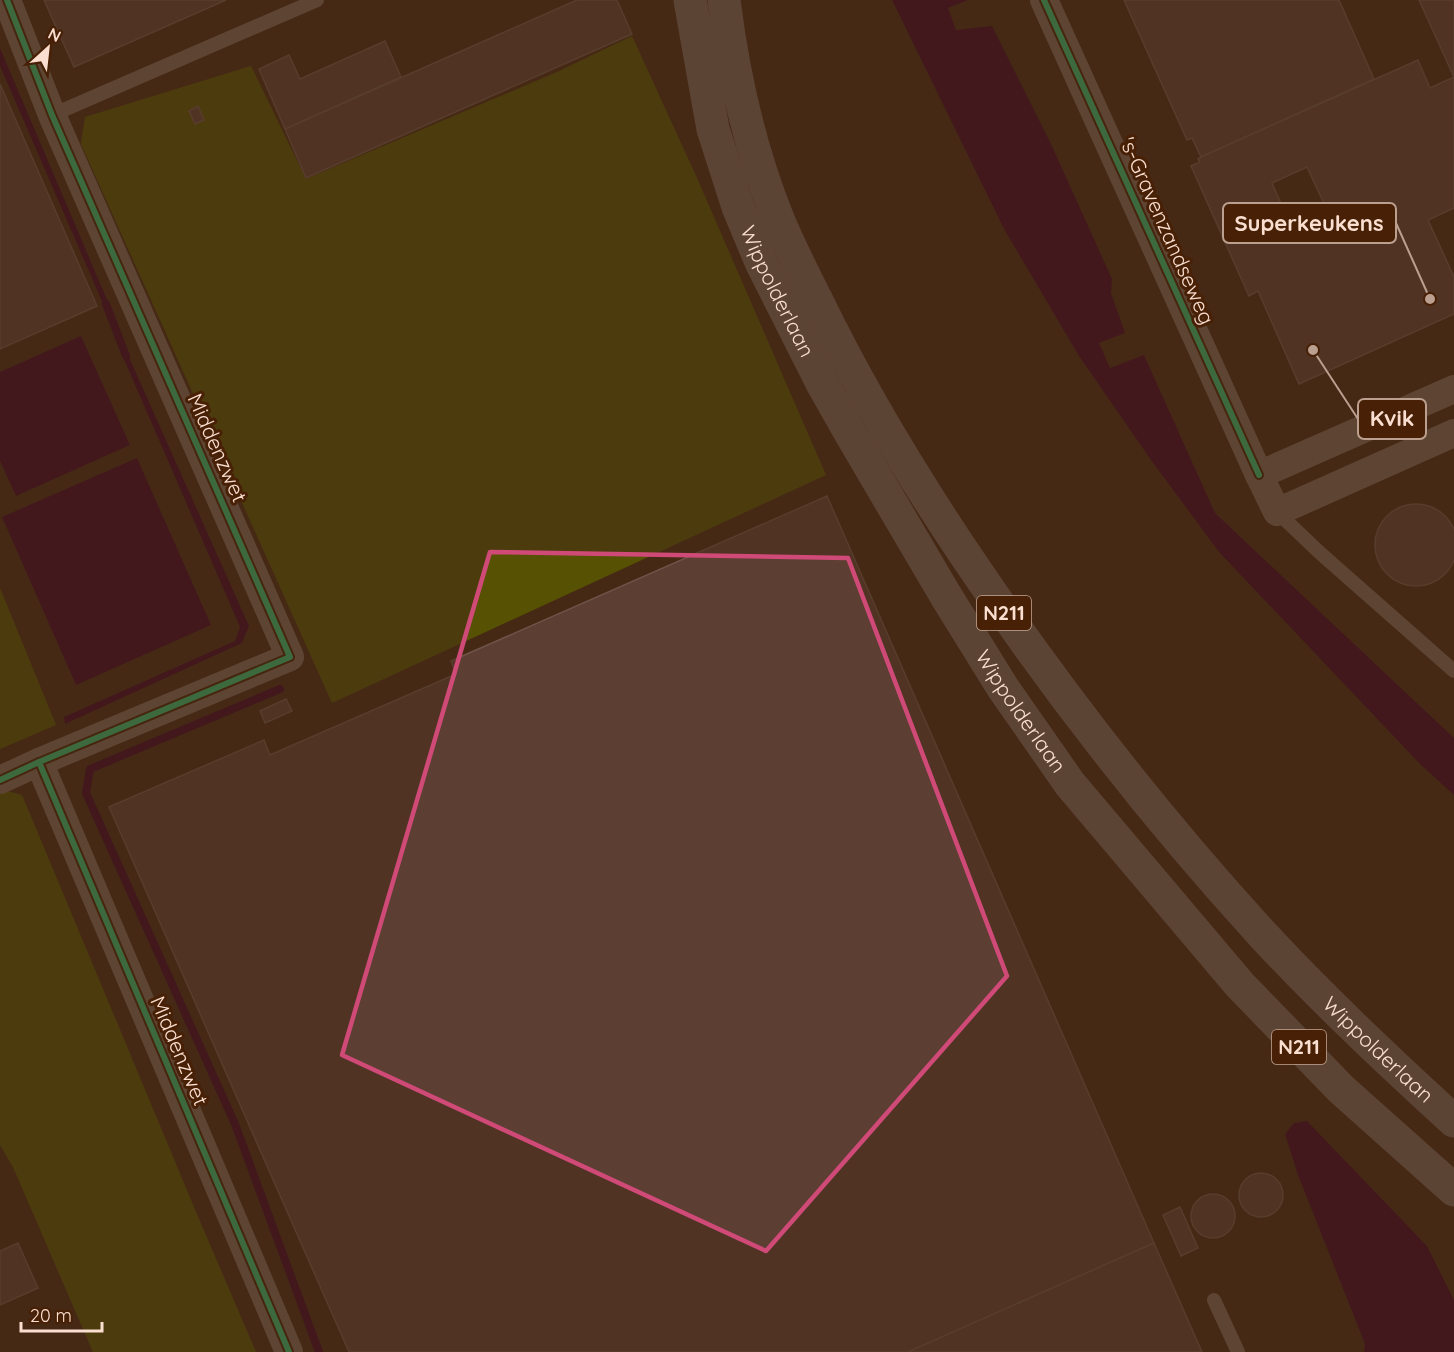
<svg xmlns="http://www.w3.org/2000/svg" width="1454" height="1352" font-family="Quicksand,sans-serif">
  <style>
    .green { fill: #565103 }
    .water { fill: #3e0424 }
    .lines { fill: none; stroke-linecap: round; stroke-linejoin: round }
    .stream { stroke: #3e0424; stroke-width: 8 }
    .building { fill: #5d3e33; stroke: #6e5449; stroke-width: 1.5; fill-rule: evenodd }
    .lane { stroke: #7d6658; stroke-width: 14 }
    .street { stroke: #7d6658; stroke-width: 28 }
    .primary { stroke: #79645c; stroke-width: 33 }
    .cycleway-casing { stroke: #482006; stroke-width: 10 }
    .cycleway { stroke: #33b770; stroke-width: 6 }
    .marked { fill: none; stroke: #d04a78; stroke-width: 4.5; stroke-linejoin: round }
    .labels { text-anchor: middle; stroke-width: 6; stroke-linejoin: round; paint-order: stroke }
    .shield { fill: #482006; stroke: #c5a694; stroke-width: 1.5 }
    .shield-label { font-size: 20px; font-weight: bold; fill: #fadfd1 }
    .street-label { font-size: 21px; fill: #fadfd1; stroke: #482006 }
    .leader { fill: none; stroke: #bb9f8f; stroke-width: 2 }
    .callout-dot { fill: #bb9f8f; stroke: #482006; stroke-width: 2 }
    .callout { fill: #482006; stroke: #bb9f8f; stroke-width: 2 }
    .callout-label { font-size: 22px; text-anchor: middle; font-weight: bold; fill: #fadfd1 }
  </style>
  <rect width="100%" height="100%" fill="#462915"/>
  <!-- green -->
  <g class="green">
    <path d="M 632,36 L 697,178 L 826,475 L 332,703 L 81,144 L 85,117 L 251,66 L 306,179 L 557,72 Z"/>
    <path d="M 0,588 L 56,725 L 0,749 Z"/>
    <path d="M 3,790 L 22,795 L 199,1219 L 256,1352 L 93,1352 L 13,1167 L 0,1145 L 0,791 Z"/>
  </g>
  <!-- water -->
  <g class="water">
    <path d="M 892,0 L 968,0 L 948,8 L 956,30 L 992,26 L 1052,146 L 1112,279 L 1111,293 L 1125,333 L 1099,343 L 1110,368 L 1144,355 L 1215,513 L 1454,738 L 1454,795 L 1420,764 L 1219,552 L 1151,460 L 1079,356 L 1004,229 Z"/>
    <path d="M 0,48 L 108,302 L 104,306 L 0,66 Z"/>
    <path d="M 81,336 L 130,445 L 16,496 L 0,461 L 0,372 Z"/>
    <path d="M 128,355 L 249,626 L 242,643 L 65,724 L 64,717 L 235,641 L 240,627 L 123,357 Z"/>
    <path d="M 137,458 L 211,625 L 76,685 L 2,517 Z"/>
    <path d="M 1307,1121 L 1427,1246 L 1454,1300 L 1454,1352 L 1364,1352 L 1365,1344 L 1298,1175 L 1285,1134 L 1294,1123 Z"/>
  </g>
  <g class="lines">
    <!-- stream -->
    <g class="stream">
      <path d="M 106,304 L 126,356"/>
      <path d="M 280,689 L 90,769 L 86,793 L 235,1124 L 319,1352"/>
    </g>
  </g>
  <!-- building -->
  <g class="building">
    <path d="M 44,0 L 226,0 L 74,67 Z"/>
    <path d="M 577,0 L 617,0 L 632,34 L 306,178 L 285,129 Z"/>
    <path d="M 1124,0 L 1339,0 L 1374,79 L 1201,157 L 1192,138 L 1187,140 Z"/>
    <path d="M 1419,0 L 1454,0 L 1454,77 Z"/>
    <path d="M 385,41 L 401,77 L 285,129 L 259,69 L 289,55 L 300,79 Z"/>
    <path d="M 1418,60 L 1430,88 L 1454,77 L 1454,208 L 1428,220 L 1454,277 L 1454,314 L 1299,384 L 1258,291 L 1249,296 L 1191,166 L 1200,162 L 1198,159 L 1201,157 ZM 1307,167 L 1326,208 L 1290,224 L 1272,183 Z"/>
    <path d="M 0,84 L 97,306 L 0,349 Z"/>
    <path d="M 198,106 L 204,120 L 195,124 L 189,111 Z"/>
    <path d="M 827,496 L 1154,1243 L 908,1352 L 349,1352 L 109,807 L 264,740 L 270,755 L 456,674 L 451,661 Z"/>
    <circle cx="1416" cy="545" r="41"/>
    <path d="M 286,699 L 292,711 L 265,723 L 260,711 Z"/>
    <circle cx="1261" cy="1195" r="22"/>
    <circle cx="1213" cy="1216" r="22"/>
    <path d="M 1180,1207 L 1198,1248 L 1181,1256 L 1163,1215 Z"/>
    <path d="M 18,1243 L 38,1288 L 0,1305 L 0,1251 Z"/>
    <path d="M 1154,1243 L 1202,1352 L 908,1352 Z"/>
  </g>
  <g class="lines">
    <!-- lane -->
    <g class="lane">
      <path d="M 52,115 L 317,0"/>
      <path d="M 1277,512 L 1319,552 L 1454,671"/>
      <path d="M 1214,1300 L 1238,1352"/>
    </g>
    <!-- street -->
    <g class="street">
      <path d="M 1044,0 L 1259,475"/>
      <path d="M 1454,389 L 1259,475 L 1277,512 L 1454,433"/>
      <path d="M 39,762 L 289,1352"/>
      <path d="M 0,780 L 39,762 L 290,657 L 52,115 L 7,0"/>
    </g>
    <!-- primary -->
    <g class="primary">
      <path id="s1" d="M 690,0 L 713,129 L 738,207 L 761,262 L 823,385 L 849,431 L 946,596 L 1003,688 L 1070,784 L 1240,985 L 1341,1089 L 1454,1190"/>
      <path id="s2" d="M 724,0 C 733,74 750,149 778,219 C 789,246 803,273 816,299 C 859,388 909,471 964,553 C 1054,687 1154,816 1263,935 C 1323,1000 1388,1061 1454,1121"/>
    </g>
    <!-- cycleway casing -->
    <g class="cycleway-casing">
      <g id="cycleway">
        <path d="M 1044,0 L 1259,475"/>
        <path d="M 39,762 L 289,1352"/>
        <path d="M 0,780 L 39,762 L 290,657 L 52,115 L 7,0"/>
      </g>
    </g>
    <!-- cycleway -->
    <use href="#cycleway" class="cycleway"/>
  </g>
  <!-- marked area -->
  <path d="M0 0H1454V1352H0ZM 490,552 L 848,558 L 1007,976 L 766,1251 L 342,1055 Z" fill="#462915" fill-opacity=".55" fill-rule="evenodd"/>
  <path class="marked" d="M 490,552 L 848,558 L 1007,976 L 766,1251 L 342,1055 Z"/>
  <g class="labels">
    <!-- shield labels -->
    <g class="shield">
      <rect x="977" y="596" width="54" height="34" rx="4.5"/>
      <rect x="1272" y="1030" width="54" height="34" rx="4.5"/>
    </g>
    <g class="shield-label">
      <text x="1004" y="620">N211</text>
      <text x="1299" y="1054">N211</text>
    </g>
    <!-- street labels -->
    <g class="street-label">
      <text transform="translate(1167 231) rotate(66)" y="7">'s-Gravenzandseweg</text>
      <text dy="7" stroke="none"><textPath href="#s1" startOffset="306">Wippolderlaan</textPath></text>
      <text transform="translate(217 448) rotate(66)" y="7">Middenzwet</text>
      <text dy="7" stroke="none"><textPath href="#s1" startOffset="792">Wippolderlaan</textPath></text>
      <text dy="7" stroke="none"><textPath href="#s2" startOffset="1257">Wippolderlaan</textPath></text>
      <text transform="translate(179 1051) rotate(67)" y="7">Middenzwet</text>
    </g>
  </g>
  <!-- callouts -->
  <path class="leader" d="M1430 299L1396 223M1313 350L1358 419"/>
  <g class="callout-dot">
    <circle cx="1430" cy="299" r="6"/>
    <circle cx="1313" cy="350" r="6"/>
  </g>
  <g class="callout">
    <rect x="1223" y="203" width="173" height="40" rx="6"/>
    <rect x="1358" y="399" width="68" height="40" rx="6"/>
  </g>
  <g class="callout-label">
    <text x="1309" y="231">Superkeukens</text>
    <text x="1392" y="426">Kvik</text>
  </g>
  <!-- north arrow -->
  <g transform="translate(48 48) rotate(27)" stroke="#482006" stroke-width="4.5" paint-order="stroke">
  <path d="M0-4.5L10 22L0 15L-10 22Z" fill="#fadfd1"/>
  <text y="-9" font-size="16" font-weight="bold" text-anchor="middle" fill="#fadfd1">N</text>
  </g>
  <!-- scale -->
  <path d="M21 1322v9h81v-9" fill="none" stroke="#fadfd1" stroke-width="3"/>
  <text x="30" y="1322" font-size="18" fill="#fadfd1" stroke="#482006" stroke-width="4.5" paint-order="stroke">20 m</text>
</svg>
